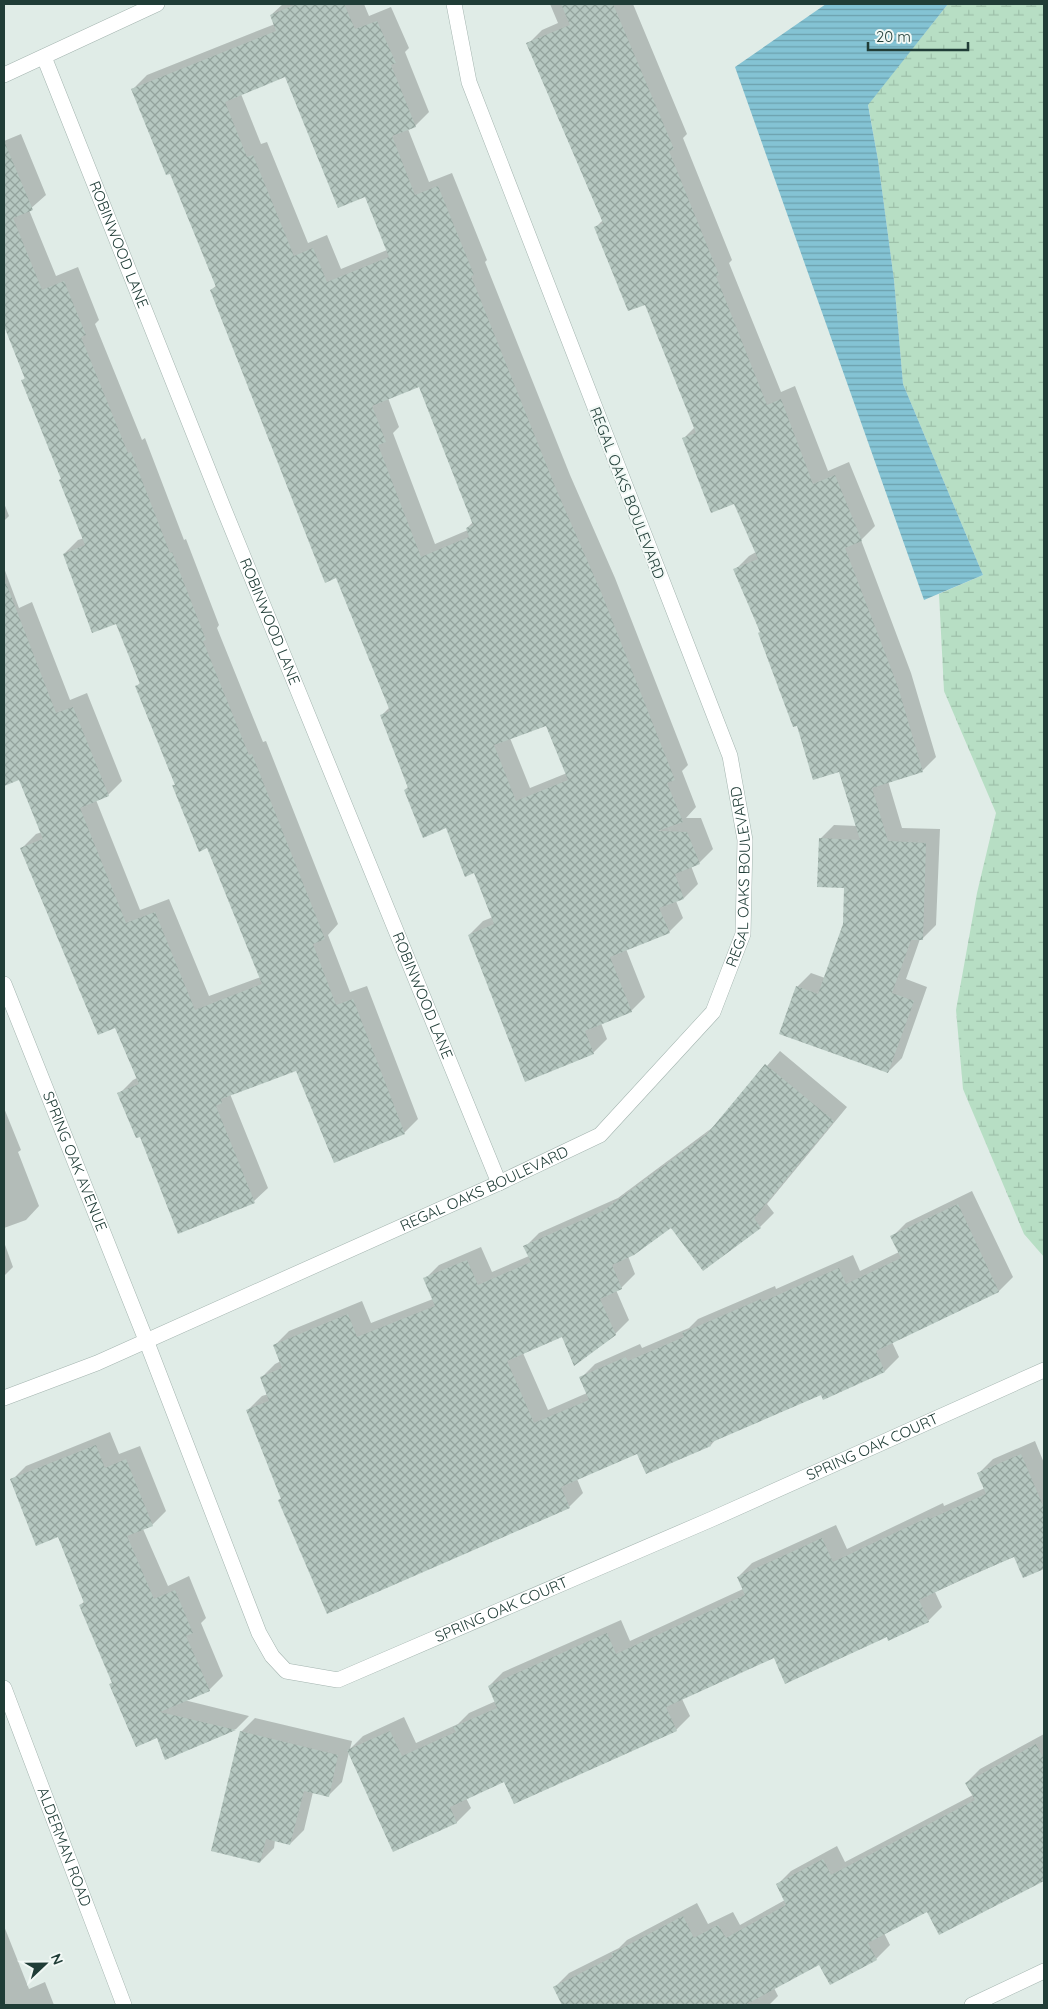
<svg xmlns="http://www.w3.org/2000/svg" width="1048" height="2009" font-family="Quicksand,sans-serif">
  <style>
    .wetland { fill: url(#wetland-marsh) }
    .water { fill: url(#water-rules) }
    .shadow { fill: #0003; fill-rule: evenodd }
    .building { fill: url(#building-cross-hatch); fill-rule: evenodd }
    .lines { fill: none; stroke-linecap: round; stroke-linejoin: round }
    .minor-casing { stroke: #a3b4af; stroke-width: 16 }
    .minor { stroke: #fff; stroke-width: 15 }
    .labels { text-anchor: middle; stroke-width: 4; stroke-linejoin: round; paint-order: stroke }
    .street-label { font-size: 15px; fill: #203d37; stroke: #f1f8f5 }
  </style>
  <defs>
    <pattern id="wetland-marsh" width="20" height="14" patternUnits="userSpaceOnUse" patternTransform="scale(1.25)"><rect width="20" height="14" fill="#b7dec4"/><path d="M1 5h8M5 5V1M11 12h8M15 12V8" fill="none" stroke="#9dbfa9"/></pattern>
    <pattern id="water-rules" width="6" height="5" patternUnits="userSpaceOnUse" patternTransform="scale(1.25)"><rect width="6" height="5" fill="#84c3d4"/><path d="M0 2.5h6" fill="none" stroke="#6ca0ad"/></pattern>
    <pattern id="building-cross-hatch" width="8" height="8" patternUnits="userSpaceOnUse" patternTransform="scale(1.25)"><rect width="8" height="8" fill="#b5c7c0"/><path d="M0 0l8 8M0 8l8-8" fill="none" stroke="#93a39d"/></pattern>
  </defs>
  <rect width="100%" height="100%" fill="#e0ece7"/>
  <!-- wetland -->
  <path class="wetland" d="M 948,4 L 1044,4 L 1044,1257 L 1024,1234 L 963,1089 L 956,1010 L 977,893 L 996,813 L 944,691 L 939,594 L 983,575 L 903,384 L 894,280 L 878,160 L 868,104 Z"/>
  <!-- water -->
  <path class="water" d="M 826,4 L 948,4 L 868,105 L 878,160 L 894,280 L 903,384 L 983,575 L 924,600 L 735,67 Z"/>
  <!-- shadow -->
  <g class="shadow">
    <path d="M 283,4 L 364,4 L 369,16 L 391,7 L 409,48 L 405,52 L 429,112 L 415,126 L 408,129 L 429,182 L 452,173 L 487,260 L 485,262 L 570,475 L 615,578 L 688,765 L 682,771 L 696,807 L 686,818 L 701,818 L 713,849 L 699,863 L 691,866 L 698,884 L 684,898 L 676,901 L 683,918 L 669,932 L 626,949 L 645,997 L 631,1011 L 601,1023 L 607,1039 L 593,1053 L 469,935 L 483,921 L 493,917 L 475,872 L 447,827 L 405,790 L 409,786 L 382,715 L 390,707 L 337,576 L 211,290 L 217,285 L 170,172 L 133,89 L 147,75 L 275,24 L 271,15 ZM 286,76 L 366,196 L 387,250 L 341,269 L 327,235 L 308,243 L 267,142 L 261,144 L 241,94 ZM 420,385 L 473,522 L 467,528 L 468,530 L 435,544 L 393,433 L 399,427 L 388,398 ZM 547,724 L 567,773 L 530,788 L 510,738 Z"/>
    <path d="M 550,4 L 633,4 L 687,134 L 683,138 L 732,260 L 729,263 L 781,392 L 795,386 L 828,471 L 849,462 L 875,526 L 861,540 L 911,673 L 936,757 L 922,771 L 888,781 L 902,828 L 940,829 L 936,925 L 922,939 L 920,939 L 906,979 L 927,987 L 902,1058 L 888,1072 L 797,987 L 811,973 L 825,978 L 844,925 L 845,887 L 820,839 L 834,825 L 857,826 L 839,771 L 797,724 L 761,632 L 735,570 L 749,556 L 756,552 L 735,502 L 683,439 L 695,427 L 646,303 L 596,227 L 603,220 L 528,44 L 542,30 L 558,23 Z"/>
    <path d="M 21,134 L 46,195 L 29,210 L 56,276 L 78,267 L 99,320 L 95,324 L 142,440 L 145,438 L 184,540 L 186,539 L 219,625 L 217,628 L 263,742 L 266,741 L 338,924 L 328,935 L 350,992 L 367,986 L 418,1119 L 404,1133 L 297,1069 L 230,1094 L 268,1188 L 254,1201 L 140,1135 L 119,1094 L 133,1080 L 137,1078 L 116,1026 L 22,848 L 36,834 L 42,832 L 20,778 L 4,785 L 4,568 L 19,608 L 32,602 L 70,700 L 87,693 L 122,781 L 108,795 L 96,800 L 140,910 L 169,899 L 209,996 L 261,977 L 208,847 L 174,786 L 176,784 L 136,687 L 140,683 L 117,622 L 64,554 L 78,540 L 84,538 L 62,478 L 23,380 L 26,377 L 4,322 L 4,141 Z"/>
    <path d="M 4,503 L 9,516 L 4,521 Z"/>
    <path d="M 780,1051 L 847,1107 L 767,1204 L 774,1213 L 760,1227 L 671,1226 L 628,1256 L 635,1274 L 621,1288 L 616,1290 L 629,1320 L 615,1334 L 563,1336 L 523,1353 L 548,1410 L 587,1393 L 581,1378 L 595,1364 L 640,1344 L 642,1348 L 689,1328 L 698,1319 L 775,1286 L 776,1289 L 853,1255 L 860,1271 L 899,1252 L 892,1237 L 906,1223 L 972,1191 L 1013,1277 L 999,1291 L 892,1342 L 899,1357 L 885,1371 L 824,1398 L 822,1393 L 717,1438 L 711,1445 L 638,1452 L 577,1479 L 583,1493 L 569,1507 L 279,1500 L 282,1498 L 248,1410 L 262,1396 L 268,1394 L 261,1378 L 275,1364 L 281,1361 L 275,1345 L 289,1331 L 362,1301 L 371,1323 L 433,1299 L 425,1279 L 439,1265 L 481,1247 L 492,1272 L 529,1256 L 525,1247 L 539,1233 L 618,1198 L 716,1125 Z"/>
    <path d="M 4,1108 L 21,1150 L 18,1152 L 39,1206 L 26,1220 L 4,1228 Z"/>
    <path d="M 4,1242 L 13,1267 L 4,1276 Z"/>
    <path d="M 110,1432 L 119,1454 L 140,1446 L 166,1511 L 152,1525 L 143,1529 L 168,1586 L 189,1576 L 206,1618 L 201,1623 L 223,1676 L 209,1690 L 184,1700 L 249,1716 L 236,1729 L 166,1758 L 157,1737 L 110,1684 L 113,1682 L 80,1605 L 85,1601 L 58,1536 L 12,1480 L 26,1466 Z"/>
    <path d="M 1035,1441 L 1044,1463 L 1044,1568 L 1024,1577 L 1015,1556 L 935,1592 L 942,1607 L 928,1621 L 887,1636 L 774,1657 L 682,1699 L 690,1716 L 676,1730 L 505,1780 L 466,1798 L 471,1808 L 457,1822 L 394,1850 L 349,1752 L 342,1782 L 328,1796 L 313,1792 L 304,1830 L 290,1844 L 275,1840 L 274,1848 L 260,1862 L 241,1732 L 255,1718 L 352,1741 L 350,1749 L 363,1736 L 404,1717 L 416,1743 L 458,1724 L 469,1713 L 496,1701 L 489,1686 L 503,1672 L 621,1620 L 630,1641 L 743,1589 L 738,1577 L 752,1563 L 836,1525 L 847,1549 L 943,1503 L 944,1506 L 985,1488 L 979,1473 L 993,1459 Z"/>
    <path d="M 1044,1734 L 1044,1879 L 1001,1903 L 928,1910 L 884,1933 L 890,1945 L 876,1959 L 820,1963 L 774,1988 L 778,1996 L 769,2005 L 564,2005 L 555,1987 L 569,1973 L 619,1948 L 627,1940 L 697,1903 L 708,1924 L 733,1912 L 740,1925 L 785,1900 L 777,1885 L 791,1871 L 837,1846 L 845,1862 L 973,1795 L 966,1783 L 980,1769 Z"/>
    <path d="M 4,1926 L 29,1989 L 45,1982 L 54,2005 L 4,2005 Z"/>
  </g>
  <!-- building -->
  <g class="building">
    <path d="M 297,4 L 344,4 L 355,29 L 377,21 L 396,63 L 391,65 L 416,127 L 392,136 L 415,195 L 438,186 L 474,275 L 471,276 L 556,489 L 601,592 L 675,780 L 667,783 L 683,822 L 657,831 L 687,832 L 700,864 L 675,874 L 684,899 L 659,908 L 670,933 L 610,957 L 632,1012 L 585,1031 L 594,1054 L 525,1082 L 468,935 L 494,924 L 474,873 L 465,877 L 446,828 L 423,838 L 404,790 L 408,788 L 380,715 L 390,711 L 336,578 L 325,583 L 210,290 L 216,287 L 170,174 L 166,175 L 131,89 L 276,31 L 270,15 ZM 285,77 L 338,208 L 365,197 L 389,257 L 327,282 L 313,248 L 294,256 L 253,155 L 247,157 L 225,102 ZM 419,387 L 473,525 L 466,528 L 469,537 L 421,557 L 378,445 L 386,442 L 372,406 ZM 546,726 L 568,780 L 516,801 L 494,745 Z"/>
    <path d="M 561,4 L 613,4 L 674,149 L 669,151 L 719,275 L 716,276 L 767,405 L 781,399 L 813,484 L 835,475 L 862,541 L 845,548 L 898,687 L 923,772 L 872,788 L 888,841 L 926,843 L 923,940 L 911,940 L 892,993 L 914,1001 L 888,1073 L 779,1034 L 796,986 L 818,994 L 843,924 L 844,888 L 817,887 L 819,838 L 860,840 L 839,772 L 813,780 L 797,726 L 793,727 L 758,633 L 760,632 L 733,569 L 758,559 L 734,504 L 711,513 L 682,438 L 696,433 L 645,305 L 628,311 L 594,227 L 603,223 L 526,43 L 570,25 Z"/>
    <path d="M 4,141 L 33,210 L 13,218 L 42,290 L 64,281 L 86,335 L 81,337 L 128,453 L 131,452 L 170,553 L 172,552 L 206,640 L 203,641 L 249,755 L 252,754 L 325,939 L 313,944 L 336,1005 L 353,999 L 405,1134 L 334,1163 L 296,1071 L 221,1099 L 222,1103 L 216,1106 L 255,1203 L 178,1234 L 140,1137 L 136,1138 L 117,1093 L 139,1084 L 115,1028 L 98,1035 L 20,848 L 43,839 L 19,780 L 4,786 L 4,584 L 6,583 L 56,713 L 73,707 L 109,796 L 80,808 L 126,923 L 155,912 L 195,1010 L 262,984 L 207,848 L 199,852 L 172,785 L 175,785 L 135,686 L 140,684 L 116,624 L 92,633 L 63,554 L 85,545 L 59,480 L 61,479 L 21,380 L 25,379 L 4,326 Z"/>
    <path d="M 765,1064 L 834,1121 L 754,1218 L 761,1228 L 703,1271 L 671,1228 L 634,1255 L 612,1265 L 622,1289 L 600,1299 L 616,1335 L 574,1366 L 562,1337 L 507,1361 L 534,1423 L 589,1400 L 579,1377 L 626,1357 L 628,1361 L 684,1337 L 682,1333 L 761,1299 L 762,1302 L 839,1268 L 846,1284 L 901,1258 L 890,1236 L 958,1204 L 999,1292 L 876,1351 L 885,1372 L 823,1400 L 821,1395 L 710,1443 L 711,1446 L 646,1474 L 637,1454 L 561,1487 L 570,1508 L 327,1614 L 278,1500 L 281,1499 L 246,1410 L 269,1401 L 260,1377 L 282,1368 L 273,1345 L 348,1314 L 357,1337 L 435,1306 L 423,1278 L 467,1260 L 478,1285 L 531,1262 L 523,1246 L 603,1211 L 707,1134 Z"/>
    <path d="M 96,1445 L 105,1468 L 126,1459 L 153,1526 L 127,1536 L 154,1599 L 175,1590 L 193,1633 L 186,1636 L 210,1691 L 160,1712 L 236,1730 L 165,1760 L 157,1738 L 136,1747 L 109,1684 L 112,1683 L 79,1605 L 84,1603 L 58,1537 L 36,1546 L 10,1479 Z"/>
    <path d="M 1021,1454 L 1044,1508 L 1044,1569 L 1023,1578 L 1014,1557 L 965,1578 L 919,1600 L 929,1622 L 888,1641 L 887,1637 L 785,1684 L 774,1658 L 666,1707 L 677,1731 L 514,1804 L 504,1782 L 450,1807 L 457,1823 L 393,1852 L 347,1750 L 390,1731 L 402,1756 L 456,1732 L 453,1727 L 497,1708 L 488,1686 L 607,1633 L 616,1654 L 745,1595 L 737,1577 L 822,1538 L 833,1562 L 929,1517 L 930,1519 L 986,1494 L 977,1473 Z"/>
    <path d="M 240,1731 L 338,1755 L 329,1797 L 304,1791 L 290,1845 L 266,1839 L 260,1863 L 211,1851 Z"/>
    <path d="M 1036,1744 L 1044,1759 L 1044,1881 L 939,1935 L 927,1912 L 868,1943 L 877,1960 L 830,1985 L 819,1965 L 745,2005 L 562,2005 L 553,1987 L 613,1957 L 611,1954 L 683,1916 L 694,1938 L 718,1925 L 726,1938 L 786,1905 L 776,1884 L 823,1859 L 831,1875 L 975,1800 L 965,1783 Z"/>
  </g>
  <g class="lines">
    <!-- minor casing -->
    <g class="minor-casing">
      <g id="minor">
        <path id="s1" d="M 44,57 L 223,507 L 499,1183"/>
        <path d="M 4,75 L 157,4"/>
        <path id="s2" d="M 4,984 L 146,1340 L 259,1633 L 272,1656 L 286,1671 L 338,1680 L 712,1519 L 1044,1370"/>
        <path id="s3" d="M 4,1398 L 97,1363 L 499,1183 L 600,1135 L 713,1012 L 743,934 L 745,840 L 730,756 L 469,82 L 454,4"/>
        <path id="s4" d="M 4,1688 L 124,2005"/>
        <path d="M 972,2005 L 1044,1971"/>
      </g>
    </g>
    <!-- minor -->
    <use href="#minor" class="minor"/>
  </g>
  <g class="labels">
    <!-- street labels -->
    <g class="street-label">
      <text dy="5" stroke="none"><textPath href="#s1" startOffset="202">ROBINWOOD LANE</textPath></text>
      <text transform="translate(627 493) rotate(69)" y="5">REGAL OAKS BOULEVARD</text>
      <text dy="5" stroke="none"><textPath href="#s1" startOffset="608">ROBINWOOD LANE</textPath></text>
      <text dy="5" stroke="none"><textPath href="#s3" startOffset="959">REGAL OAKS BOULEVARD</textPath></text>
      <text dy="5" stroke="none"><textPath href="#s1" startOffset="1012">ROBINWOOD LANE</textPath></text>
      <text dy="5" stroke="none"><textPath href="#s2" startOffset="191">SPRING OAK AVENUE</textPath></text>
      <text dy="5" stroke="none"><textPath href="#s3" startOffset="524">REGAL OAKS BOULEVARD</textPath></text>
      <text dy="5" stroke="none"><textPath href="#s2" startOffset="1380">SPRING OAK COURT</textPath></text>
      <text dy="5" stroke="none"><textPath href="#s2" startOffset="975">SPRING OAK COURT</textPath></text>
      <text dy="5" stroke="none"><textPath href="#s4" startOffset="170">ALDERMAN ROAD</textPath></text>
    </g>
  </g>
  <!-- border -->
  <rect width="1048" height="2009" fill="none" stroke="#203d37" stroke-width="10"/>
  <!-- north arrow -->
  <g transform="translate(45 1964) rotate(68)" stroke="#f1f8f5" stroke-width="4" paint-order="stroke">
  <path d="M0-4L9 19L0 12L-9 19Z" fill="#203d37"/>
  <text y="-8" font-size="14" font-weight="bold" text-anchor="middle" fill="#203d37">N</text>
  </g>
  <!-- scale -->
  <path d="M868 42v8h100v-8" fill="none" stroke="#203d37" stroke-width="2.5"/>
  <text x="876" y="42" font-size="15" fill="#203d37" stroke="#f1f8f5" stroke-width="4" paint-order="stroke">20 m</text>
</svg>
